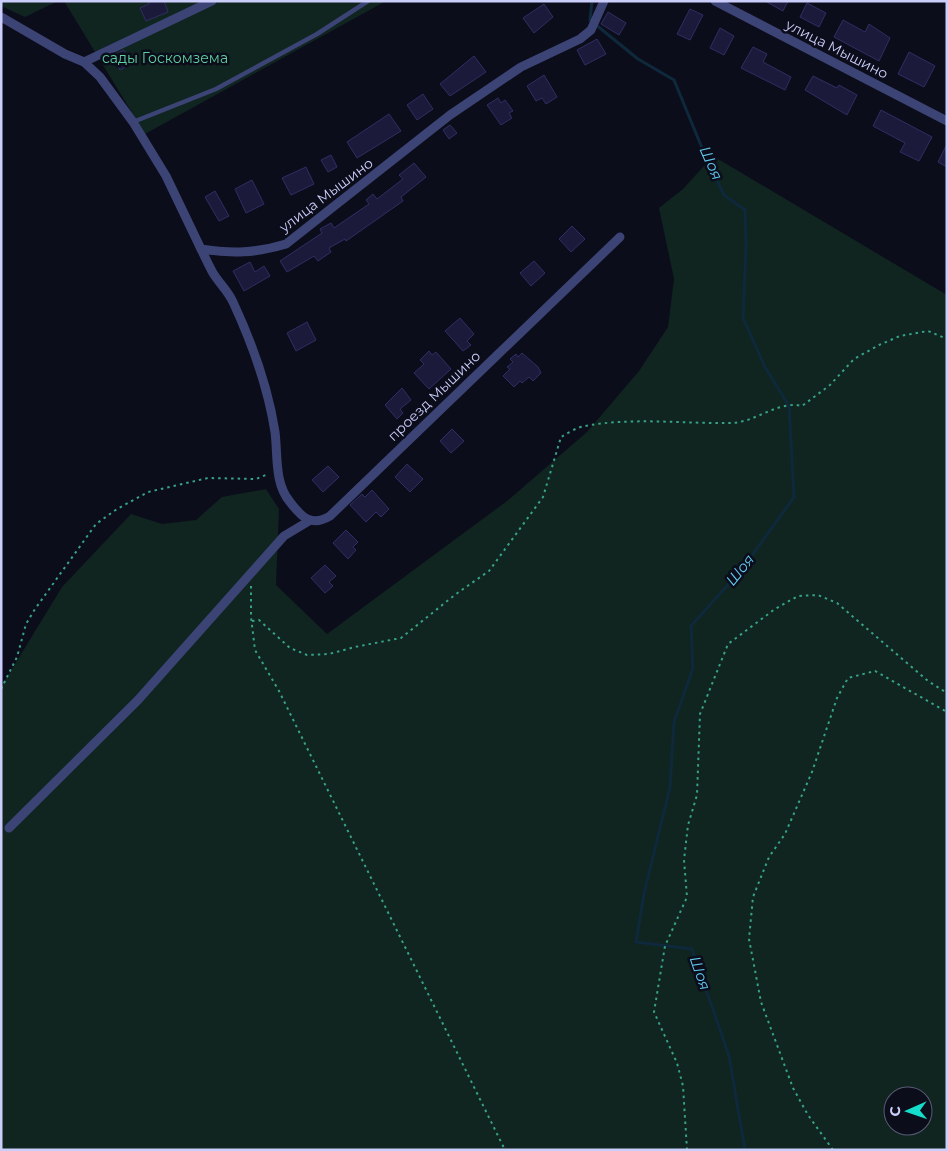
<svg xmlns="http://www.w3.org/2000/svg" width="948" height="1151" font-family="Montserrat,sans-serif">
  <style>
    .green { fill: #102420; fill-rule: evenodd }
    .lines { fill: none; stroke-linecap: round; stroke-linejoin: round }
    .stream { stroke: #0f293c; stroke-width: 3 }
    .building { fill: #1b1a3a; stroke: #2f2e64 }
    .path { stroke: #37a288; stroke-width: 2; stroke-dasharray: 2.5 4; stroke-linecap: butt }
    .lane { stroke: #3c4475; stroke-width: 4.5 }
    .street { stroke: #3c4475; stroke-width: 9 }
    .labels { text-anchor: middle; stroke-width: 5; stroke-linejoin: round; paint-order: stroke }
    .street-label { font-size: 14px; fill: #cbcefa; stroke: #0c0d1b }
    .park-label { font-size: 14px; fill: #5fd2a0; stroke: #0c0d1b }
    .water-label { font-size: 15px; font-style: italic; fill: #62c9f1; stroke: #0c0d1b }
  </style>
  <rect width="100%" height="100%" fill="#0c0d1b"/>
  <!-- green -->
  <g class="green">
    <path d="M 1,1 L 58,1 L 25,17 L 1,6 Z"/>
    <path d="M 64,1 L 386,1 L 145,134 Z"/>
    <path d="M 713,156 L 947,295 L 947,1150 L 1,1150 L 1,687 L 62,587 L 131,514 L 162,524 L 196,520 L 222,497 L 266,489 L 279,509 L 276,585 L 327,634 L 507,501 L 587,432 L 639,371 L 668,327 L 674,279 L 659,208 L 683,189 ZM 893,1096 L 923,1096 L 923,1126 L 893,1126 Z"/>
  </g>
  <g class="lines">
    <!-- stream -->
    <path class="stream" d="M 592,1 L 590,20 L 638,59 L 674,80 L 707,160 L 724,195 L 745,210 L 746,247 L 743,318 L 765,367 L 789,406 L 794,497 L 743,568 L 691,626 L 693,668 L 674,722 L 670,787 L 644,894 L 636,942 L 692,949 L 729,1056 L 745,1150"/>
  </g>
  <!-- building -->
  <g class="building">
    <path d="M 148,1 L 164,1 L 168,12 L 146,21 L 140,8 L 149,4 Z"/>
    <path d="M 765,1 L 788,1 L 783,11 Z"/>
    <path d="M 807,3 L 826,13 L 819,27 L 800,17 Z"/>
    <path d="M 544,4 L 553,17 L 534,33 L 523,18 Z"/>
    <path d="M 690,9 L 703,15 L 690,40 L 677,34 Z"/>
    <path d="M 608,12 L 626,23 L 619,35 L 601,24 Z"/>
    <path d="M 843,20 L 865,32 L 869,24 L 890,38 L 879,61 L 834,37 Z"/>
    <path d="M 720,28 L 734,36 L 724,55 L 710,48 Z"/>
    <path d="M 597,39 L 606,54 L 585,65 L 577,50 Z"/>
    <path d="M 753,47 L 767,54 L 763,62 L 791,77 L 785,90 L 741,68 Z"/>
    <path d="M 124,50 L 131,64 L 120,70 L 113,56 Z"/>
    <path d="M 909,52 L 935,66 L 924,87 L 898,74 Z"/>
    <path d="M 474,56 L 486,72 L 450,96 L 440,84 Z"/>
    <path d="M 544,75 L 557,97 L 546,104 L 542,98 L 536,101 L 527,86 Z"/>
    <path d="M 813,76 L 837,88 L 839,85 L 857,95 L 847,115 L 805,90 Z"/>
    <path d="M 423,94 L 433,109 L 417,120 L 407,105 Z"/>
    <path d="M 498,98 L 501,103 L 505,100 L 513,111 L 509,113 L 512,118 L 501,125 L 487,105 Z"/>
    <path d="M 881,110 L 932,137 L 919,161 L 900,152 L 905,143 L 873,126 Z"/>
    <path d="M 389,114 L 401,131 L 357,158 L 347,142 Z"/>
    <path d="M 450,125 L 457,133 L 449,139 L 443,130 Z"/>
    <path d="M 947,144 L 947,167 L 938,162 Z"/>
    <path d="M 331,155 L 337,167 L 328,172 L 321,160 Z"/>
    <path d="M 414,163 L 426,177 L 401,197 L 403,201 L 346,241 L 345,239 L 329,248 L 331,252 L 318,261 L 314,256 L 287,272 L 280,261 L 322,233 L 320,229 L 331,223 L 334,228 L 369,204 L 366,200 L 373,194 L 377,199 L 403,179 L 399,175 Z"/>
    <path d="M 306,167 L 314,184 L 291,195 L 282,178 Z"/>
    <path d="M 252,180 L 264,204 L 246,213 L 235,189 Z"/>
    <path d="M 215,191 L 229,216 L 219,221 L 205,197 Z"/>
    <path d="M 572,226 L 585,239 L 571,252 L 559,239 Z"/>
    <path d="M 534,261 L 545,273 L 531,286 L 520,273 Z"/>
    <path d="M 250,262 L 255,272 L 264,266 L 270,276 L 244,291 L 233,271 Z"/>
    <path d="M 460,318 L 474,334 L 467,341 L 471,345 L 463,351 L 445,331 Z"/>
    <path d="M 307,322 L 316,340 L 296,351 L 287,333 Z"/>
    <path d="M 429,351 L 432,355 L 436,352 L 451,369 L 429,389 L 414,373 L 424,364 L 420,360 Z"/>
    <path d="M 522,353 L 538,367 L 541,373 L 533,381 L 529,377 L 522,383 L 520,381 L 514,387 L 503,376 L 510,369 L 507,367 L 513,362 L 510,359 L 516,354 L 518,357 Z"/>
    <path d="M 402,388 L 411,400 L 400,409 L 403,413 L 397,419 L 385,405 Z"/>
    <path d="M 452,429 L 464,441 L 451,453 L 440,441 Z"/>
    <path d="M 407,464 L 423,479 L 410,492 L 395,477 Z"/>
    <path d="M 328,466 L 339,477 L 323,492 L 312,480 Z"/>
    <path d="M 372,490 L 389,509 L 381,517 L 376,512 L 366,522 L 350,505 L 362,494 L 365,497 Z"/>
    <path d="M 346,530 L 358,542 L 353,547 L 356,550 L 348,559 L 333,543 Z"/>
    <path d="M 325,565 L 336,576 L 329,582 L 333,586 L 325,593 L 311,578 Z"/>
  </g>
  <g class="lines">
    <!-- path -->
    <g class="path">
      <path d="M 251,586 L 251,617 L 255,650 L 279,691 L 505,1150"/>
      <path d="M 252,621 L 259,620 L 290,648 L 307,655 L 329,654 L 355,647 L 401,638 L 456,594 L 489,571 L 543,497 L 561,437 C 568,433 577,427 585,426 C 632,417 685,424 732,423 C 756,422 779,400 802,406 L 830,385 L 854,359 L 879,345 L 900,336 L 928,331 L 947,339"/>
      <path d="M 1,689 L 17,657 L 26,624 L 35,609 L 96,524 L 117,509 L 148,492 L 208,478 L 256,479 L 268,474"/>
      <path d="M 687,1150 L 683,1086 L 677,1063 L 654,1012 L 665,946 L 687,897 L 684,860 L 688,825 L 697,795 L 700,714 L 728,644 L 775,609 L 798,596 L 818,595 L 837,603 L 928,681 L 947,693"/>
      <path d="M 833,1150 L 808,1115 L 793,1088 L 761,1002 L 749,939 L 753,897 L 769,857 L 785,834 L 812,772 L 837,698 L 848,678 L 875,671 L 947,712"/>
    </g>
    <!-- lane -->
    <path class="lane" d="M 133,122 L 216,89 L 317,34 L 368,1"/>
    <!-- street -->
    <g class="street">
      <path d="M 715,1 L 947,121"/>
      <path d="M 1,17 L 65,54 L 84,62 L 100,77 L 133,122 L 166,176 L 201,249 C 232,254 256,253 286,244 L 450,115 L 521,67 L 580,39 L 591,30 L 604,1"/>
      <path d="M 84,62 L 212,1"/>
      <path d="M 201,249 C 205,257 209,266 213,273 C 219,283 228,291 233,302 C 252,343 268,387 275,432 C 278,455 274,483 290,502 C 302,518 312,527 330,516 L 620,237"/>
      <path d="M 9,828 L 138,700 L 284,536 L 309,521"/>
    </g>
  </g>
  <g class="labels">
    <!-- street labels -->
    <g class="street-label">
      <text transform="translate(837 49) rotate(27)" y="5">улица Мышино</text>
      <text transform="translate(326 195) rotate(-37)" y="5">улица Мышино</text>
      <text transform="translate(434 396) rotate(-44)" y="5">проезд Мышино</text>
    </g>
    <!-- park labels -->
    <g class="park-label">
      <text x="165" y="63">сады Госкомзема</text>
    </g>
    <!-- water labels -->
    <g class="water-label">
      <text transform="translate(711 163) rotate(66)" y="5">Шоя</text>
      <text transform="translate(740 570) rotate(-51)" y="5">Шоя</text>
      <text transform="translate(700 973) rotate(71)" y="5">Шоя</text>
    </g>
  </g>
  <!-- border -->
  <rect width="948" height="1151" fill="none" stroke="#cbcefa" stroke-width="5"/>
  <!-- north arrow -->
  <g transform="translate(908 1111) rotate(268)"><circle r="24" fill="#0c0d1b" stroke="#585a74"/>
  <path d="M0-4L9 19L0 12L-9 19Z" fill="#14ddcc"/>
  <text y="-8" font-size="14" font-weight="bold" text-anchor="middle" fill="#cbcefa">С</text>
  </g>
</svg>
